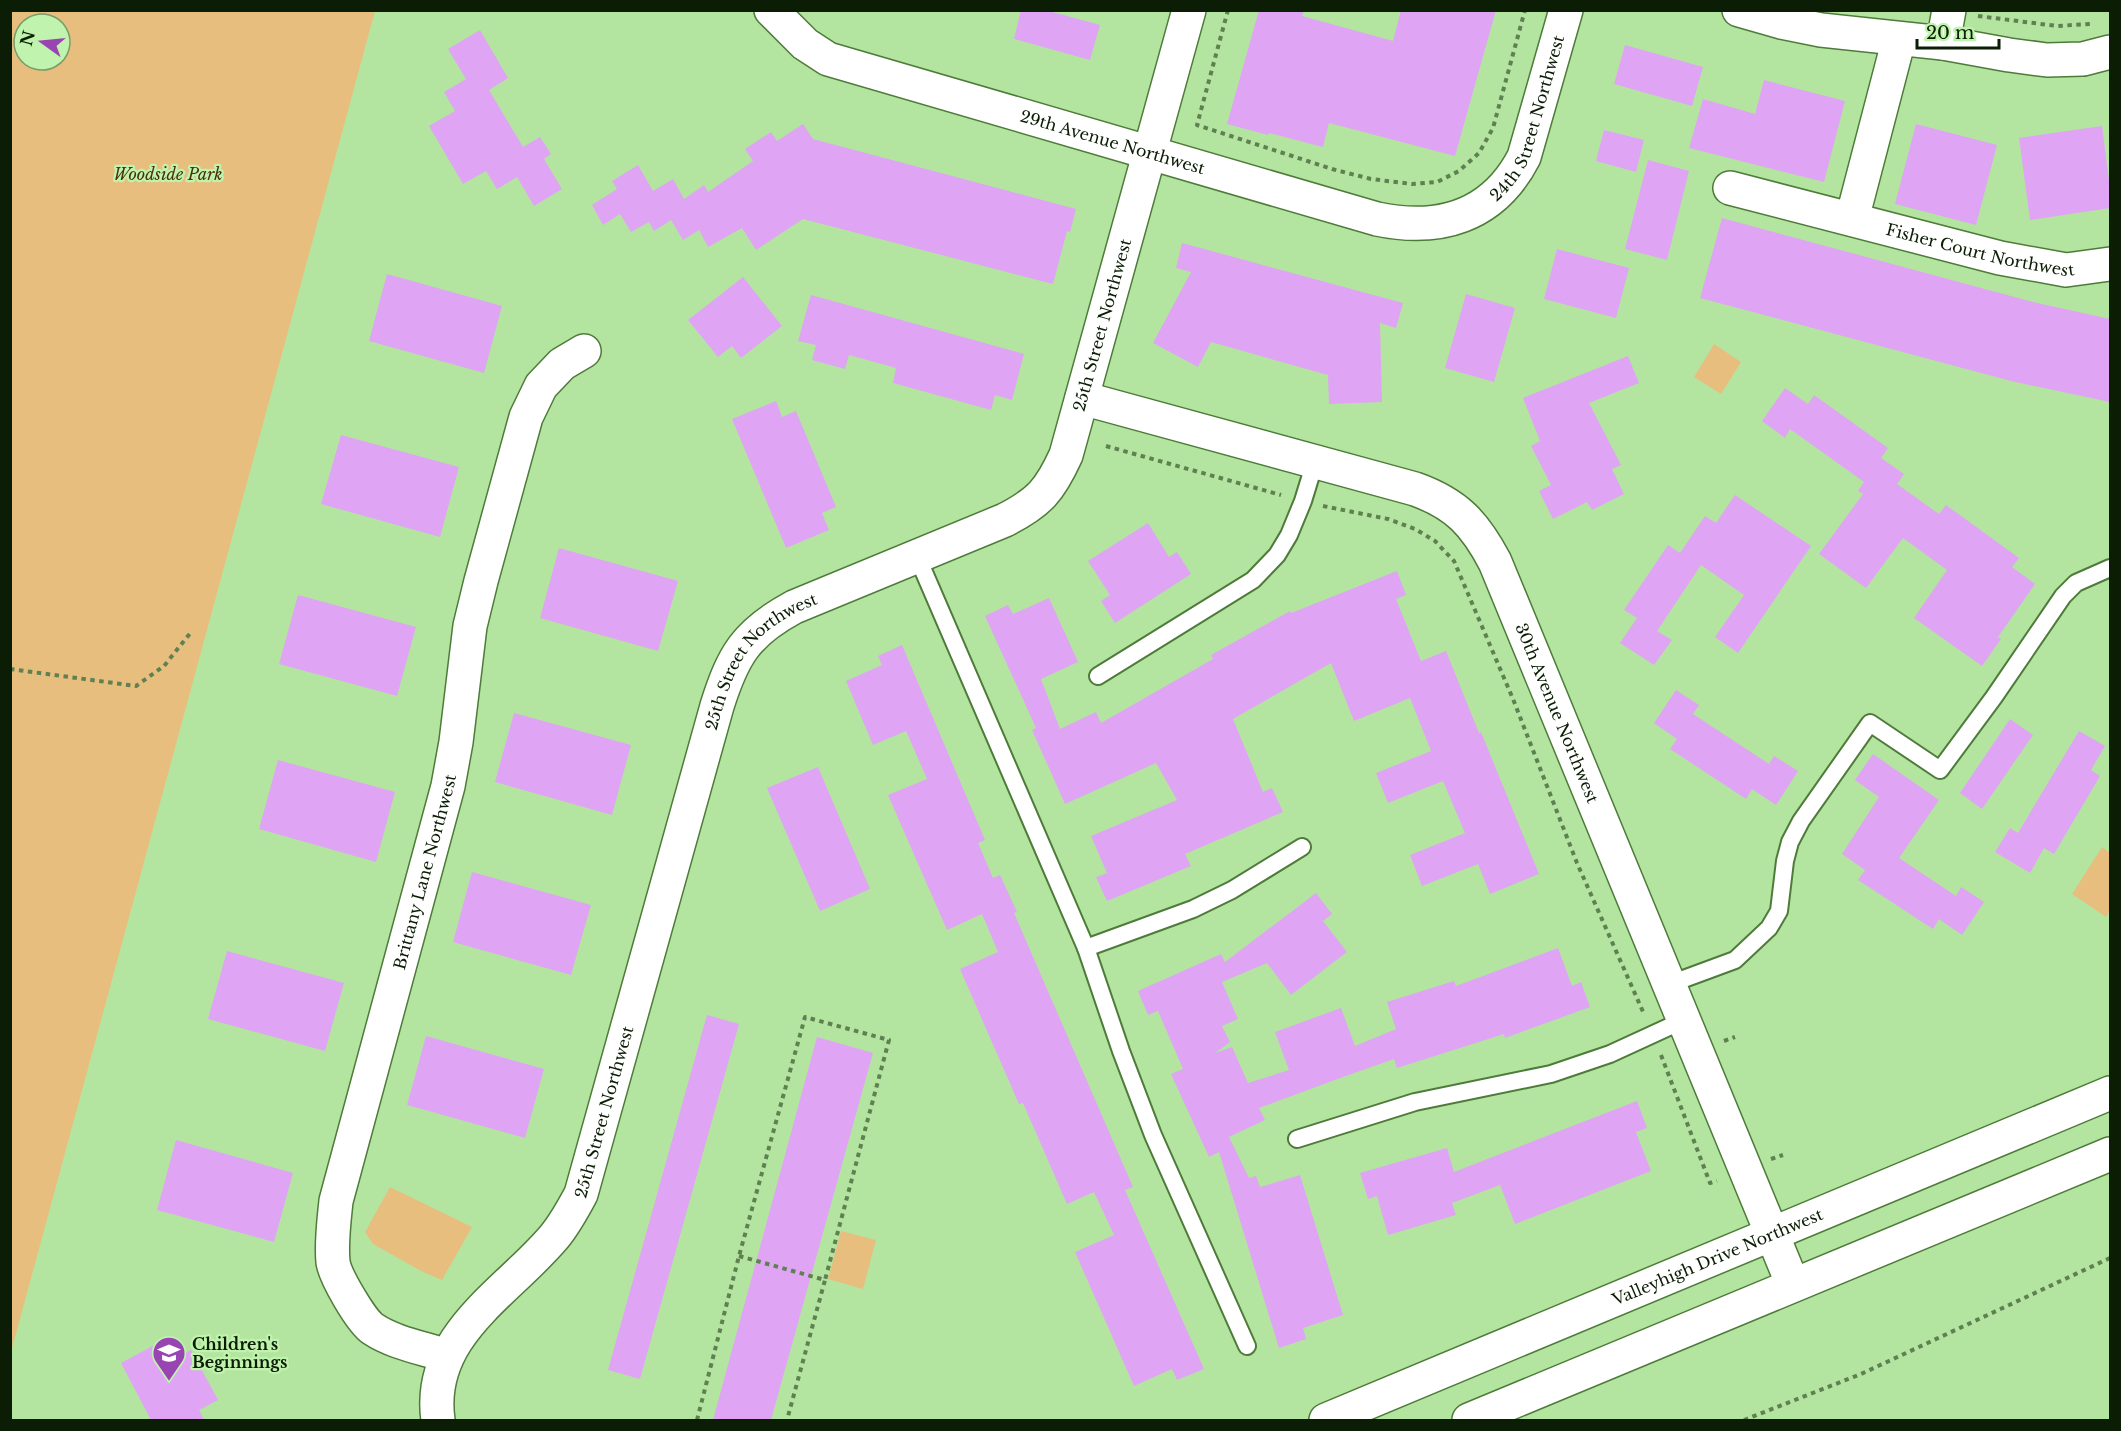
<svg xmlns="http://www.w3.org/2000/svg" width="2121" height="1431" font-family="'Libre Baskerville',serif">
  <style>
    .green { fill: #e8be7e; fill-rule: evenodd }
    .building { fill: #dfa4f4 }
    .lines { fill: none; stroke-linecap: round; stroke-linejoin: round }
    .lane-casing { stroke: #4e7b3a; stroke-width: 20 }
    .street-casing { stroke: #4e7b3a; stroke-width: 36 }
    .secondary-casing { stroke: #4e7b3a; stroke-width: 36 }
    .path { stroke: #5f8152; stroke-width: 4; stroke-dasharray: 4.5 4.5; stroke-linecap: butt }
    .lane { stroke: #fff; stroke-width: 16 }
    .street { stroke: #fff; stroke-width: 33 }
    .secondary { stroke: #fff; stroke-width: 33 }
    .labels { text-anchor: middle; stroke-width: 4.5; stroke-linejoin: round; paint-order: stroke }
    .street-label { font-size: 16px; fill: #0b1d04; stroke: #c0f3ad }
    .park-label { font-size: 16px; font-style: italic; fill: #483109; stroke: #c0f3ad }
    .poi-label { font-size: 16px; font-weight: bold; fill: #0b1d04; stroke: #c0f3ad; text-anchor: start }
  </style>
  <rect width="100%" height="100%" fill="#b4e5a0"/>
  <!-- green -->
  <g class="green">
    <path d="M 11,10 L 375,11 L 11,1352 L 10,11 ZM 24,24 L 60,24 L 60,60 L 24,60 Z"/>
    <path d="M 1714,344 L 1741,362 L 1721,394 L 1694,377 Z"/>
    <path d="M 2102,847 L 2110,853 L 2110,910 L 2106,917 L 2072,894 Z"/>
    <path d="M 390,1187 L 472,1227 L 442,1280 L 423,1272 L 373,1244 L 365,1232 Z"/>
    <path d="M 841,1231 L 876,1240 L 863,1289 L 828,1279 Z"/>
  </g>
  <!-- building -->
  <g class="building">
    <path d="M 1021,10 L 1045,10 L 1100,25 L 1090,60 L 1014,39 Z"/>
    <path d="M 1259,10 L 1304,10 L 1302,16 L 1393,41 L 1401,10 L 1496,10 L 1455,156 L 1329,123 L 1323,147 L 1269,133 L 1268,135 L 1227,124 Z"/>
    <path d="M 480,30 L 508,78 L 489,90 L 523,147 L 540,137 L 551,154 L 544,159 L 562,189 L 534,206 L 517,177 L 497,189 L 486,171 L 463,184 L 429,126 L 455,111 L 444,92 L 466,79 L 448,49 Z"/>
    <path d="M 1625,45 L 1703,67 L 1692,106 L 1614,84 Z"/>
    <path d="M 1764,80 L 1845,101 L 1824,182 L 1689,148 L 1703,99 L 1755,114 Z"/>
    <path d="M 803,124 L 813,139 L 1076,209 L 1070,232 L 1067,231 L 1053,284 L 803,219 L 756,250 L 742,228 L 708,247 L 699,230 L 683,240 L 671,220 L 654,231 L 649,222 L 631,232 L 620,214 L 603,225 L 592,205 L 617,189 L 612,181 L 638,165 L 653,191 L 673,179 L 684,199 L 704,185 L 708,192 L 753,161 L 745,149 L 771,132 L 777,141 Z"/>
    <path d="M 1916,124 L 1997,145 L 1976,225 L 1895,204 Z"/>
    <path d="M 2102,126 L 2110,189 L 2110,208 L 2030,220 L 2019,138 Z"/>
    <path d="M 1604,130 L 1644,140 L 1636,172 L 1596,161 Z"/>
    <path d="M 1648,160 L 1689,171 L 1667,260 L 1625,249 Z"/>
    <path d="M 1722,218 L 2033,302 L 2110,319 L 2110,402 L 2011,381 L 1700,298 Z"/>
    <path d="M 1182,243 L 1403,303 L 1396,328 L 1380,323 L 1382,402 L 1329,404 L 1328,375 L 1211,342 L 1198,367 L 1153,343 L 1191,272 L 1176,268 Z"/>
    <path d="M 1557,249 L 1629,268 L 1616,318 L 1544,299 Z"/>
    <path d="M 387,274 L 502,306 L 484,373 L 369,341 Z"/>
    <path d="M 743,277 L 782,326 L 741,358 L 732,346 L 718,357 L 688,320 Z"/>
    <path d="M 1466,294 L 1515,308 L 1494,382 L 1445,368 Z"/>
    <path d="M 811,295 L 1024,354 L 1012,400 L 995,395 L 991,410 L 893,383 L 896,368 L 849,355 L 845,369 L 812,360 L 816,345 L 798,341 Z"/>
    <path d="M 1628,356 L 1639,383 L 1589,403 L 1621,465 L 1612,469 L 1624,494 L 1592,510 L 1587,502 L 1553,519 L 1539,491 L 1551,485 L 1531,446 L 1540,441 L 1523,398 Z"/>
    <path d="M 1785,388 L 1808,404 L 1814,395 L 1888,448 L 1881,458 L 1904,474 L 1897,484 L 1939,514 L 1946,505 L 2019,558 L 2012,567 L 2035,584 L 1998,637 L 2001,639 L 1982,666 L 1914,618 L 1947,570 L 1903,538 L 1866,588 L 1819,554 L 1863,494 L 1858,491 L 1864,482 L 1790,429 L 1785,438 L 1762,421 Z"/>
    <path d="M 776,401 L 782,417 L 796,411 L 836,507 L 822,513 L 829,530 L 786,548 L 732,419 Z"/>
    <path d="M 341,435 L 459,467 L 440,537 L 321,504 Z"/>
    <path d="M 1735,495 L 1811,546 L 1738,653 L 1715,637 L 1744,595 L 1701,565 L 1657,631 L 1672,640 L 1654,665 L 1620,643 L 1637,618 L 1624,610 L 1668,545 L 1680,553 L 1705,516 L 1716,523 Z"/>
    <path d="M 1148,523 L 1169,557 L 1177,552 L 1191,574 L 1115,623 L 1101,601 L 1110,595 L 1088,561 Z"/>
    <path d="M 559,548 L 678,581 L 658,651 L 540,618 Z"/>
    <path d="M 1397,571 L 1406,595 L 1396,599 L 1421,661 L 1446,651 L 1479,733 L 1481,732 L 1539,874 L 1490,894 L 1478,864 L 1422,886 L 1410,855 L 1465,833 L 1443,781 L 1388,803 L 1376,773 L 1431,751 L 1410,698 L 1354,721 L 1331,663 L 1233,719 L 1263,792 L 1272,788 L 1283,812 L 1185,854 L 1191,866 L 1107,901 L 1096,877 L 1107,873 L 1091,836 L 1177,800 L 1156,763 L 1065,804 L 1032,730 L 1036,728 L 985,616 L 1008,605 L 1013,614 L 1049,598 L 1078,662 L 1041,679 L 1060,729 L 1096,712 L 1101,723 L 1213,659 L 1211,655 L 1290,611 L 1291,613 Z"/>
    <path d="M 298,595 L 416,627 L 397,696 L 279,664 Z"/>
    <path d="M 902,645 L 985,840 L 978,843 L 993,878 L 1000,875 L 1017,912 L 1014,913 L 1133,1187 L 1125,1190 L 1204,1369 L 1177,1380 L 1172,1369 L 1134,1386 L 1075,1252 L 1114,1235 L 1094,1192 L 1067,1204 L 1023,1103 L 1019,1104 L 960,969 L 998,952 L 982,914 L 947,930 L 888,795 L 927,779 L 906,731 L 873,745 L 846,681 L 882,665 L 878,656 Z"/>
    <path d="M 1676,690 L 1699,705 L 1693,714 L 1769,764 L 1774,756 L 1798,771 L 1776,805 L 1752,789 L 1746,799 L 1670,749 L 1677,739 L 1654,723 Z"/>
    <path d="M 514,713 L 631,745 L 612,815 L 495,782 Z"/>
    <path d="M 2010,719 L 2033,735 L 1982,809 L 1960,793 Z"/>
    <path d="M 2079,731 L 2105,746 L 2091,770 L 2100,776 L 2054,854 L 2044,848 L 2030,873 L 1995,852 L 2010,828 L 2018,833 Z"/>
    <path d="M 1873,754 L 1939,800 L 1899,858 L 1956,896 L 1961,887 L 1984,902 L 1962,935 L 1939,919 L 1933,929 L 1858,880 L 1865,870 L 1842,854 L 1879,797 L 1855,780 Z"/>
    <path d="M 278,760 L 395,792 L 376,862 L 259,829 Z"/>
    <path d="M 818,767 L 870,889 L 820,911 L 767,788 Z"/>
    <path d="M 472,872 L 591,905 L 571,975 L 453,942 Z"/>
    <path d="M 1316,893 L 1332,914 L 1323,921 L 1347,952 L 1291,995 L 1267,963 L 1222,982 L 1238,1019 L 1222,1026 L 1230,1042 L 1215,1053 L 1232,1047 L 1248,1083 L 1289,1070 L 1275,1032 L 1341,1008 L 1355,1046 L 1396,1029 L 1387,1002 L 1454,981 L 1456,986 L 1558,948 L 1572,986 L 1581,982 L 1590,1007 L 1505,1038 L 1504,1034 L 1397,1068 L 1394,1059 L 1343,1077 L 1259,1108 L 1265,1120 L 1229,1137 L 1249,1178 L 1256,1176 L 1260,1187 L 1300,1175 L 1343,1315 L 1303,1328 L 1306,1339 L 1279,1348 L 1219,1152 L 1209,1157 L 1171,1074 L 1183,1069 L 1158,1011 L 1148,1015 L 1138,991 L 1221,954 L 1225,962 Z"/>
    <path d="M 227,951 L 344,983 L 325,1051 L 208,1019 Z"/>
    <path d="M 707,1015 L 739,1024 L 640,1379 L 608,1370 Z"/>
    <path d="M 426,1036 L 544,1069 L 525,1138 L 407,1105 Z"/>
    <path d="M 817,1037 L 873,1053 L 771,1420 L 713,1420 Z"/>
    <path d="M 1637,1101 L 1647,1128 L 1636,1132 L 1651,1171 L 1515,1224 L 1500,1185 L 1452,1203 L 1456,1215 L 1388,1235 L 1377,1196 L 1368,1199 L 1360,1173 L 1447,1148 L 1454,1172 Z"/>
    <path d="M 176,1140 L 293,1173 L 274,1242 L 157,1210 Z"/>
    <path d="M 164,1340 L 174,1359 L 191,1350 L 218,1400 L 199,1410 L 204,1420 L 151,1420 L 121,1363 Z"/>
  </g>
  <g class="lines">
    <!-- lane casing -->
    <g class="lane-casing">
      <g id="lane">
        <path d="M 917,556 L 1086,948 L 1121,1051 L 1153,1135 L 1247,1346"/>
        <path d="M 1098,676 L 1253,580 L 1277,555 L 1289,535 L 1303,501 L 1315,462"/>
        <path d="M 1086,948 L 1193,909 L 1232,890 L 1302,847"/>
        <path d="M 1670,984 L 1735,960 L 1769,928 L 1779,911 L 1785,861 L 1790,842 L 1801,821 L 1870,723 L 1940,770 L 1994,697 L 2063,596 L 2076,583 L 2110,568"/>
        <path d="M 1297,1139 L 1415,1102 L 1551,1074 L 1610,1054 L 1684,1020"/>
      </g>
    </g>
    <!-- street casing -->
    <g class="street-casing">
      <g id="street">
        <path id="s1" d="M 771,10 L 805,44 L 828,59 L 1377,219 C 1439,232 1493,217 1524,157 L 1566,10"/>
        <path d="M 1739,10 L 1781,22 L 1821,30 L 1943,43 L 2009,55 L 2047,60 L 2083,59 L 2110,52"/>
        <path d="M 1943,43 L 1949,10"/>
        <path id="s2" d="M 1730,188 L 2000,258 L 2066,270 L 2110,264"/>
        <path d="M 1852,219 L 1899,39"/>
        <path id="s3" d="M 1082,398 L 1415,489 C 1457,504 1475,524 1495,562 L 1793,1285"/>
        <path id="s4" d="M 447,1356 C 423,1348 394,1343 373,1329 C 361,1321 335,1276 333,1262 C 331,1242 334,1221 336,1201 L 448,786 L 456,742 L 470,626 L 481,581 L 526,417 L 541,386 L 562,364 L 584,351"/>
        <path id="s5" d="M 438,1420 C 426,1335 507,1293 554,1237 C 565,1224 573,1209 581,1194 L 717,706 C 733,655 746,633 794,607 L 1005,520 C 1040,502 1050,490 1066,455 L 1189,10"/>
      </g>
    </g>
    <!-- secondary casing -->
    <g class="secondary-casing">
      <g id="secondary">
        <path id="s6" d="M 1326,1420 L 2110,1093"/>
        <path d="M 1469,1420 L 2110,1154"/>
      </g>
    </g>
    <!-- path -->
    <g class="path">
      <path d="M 1228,10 L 1197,125 L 1332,169 L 1371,179 L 1412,184 L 1437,182 L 1459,171 L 1479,153 L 1493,128 L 1525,10"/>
      <path d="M 1603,11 L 1603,10"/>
      <path d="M 1978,16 L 2057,26 L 2090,24"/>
      <path d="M 1106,446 L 1281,495"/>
      <path d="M 1323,506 L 1388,519 L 1415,529 L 1435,541 L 1454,561 L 1513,699 L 1577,863 L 1644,1014"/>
      <path d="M 10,669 L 136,686 L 164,666 L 192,631"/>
      <path d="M 1724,1041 L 1735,1037"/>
      <path d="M 1661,1055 L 1710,1183 L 1717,1181"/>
      <path d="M 1771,1159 L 1783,1155"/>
      <path d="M 739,1256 L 825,1280 L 787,1420"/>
      <path d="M 697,1420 L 739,1256 L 805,1017 L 889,1040 L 825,1280"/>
      <path d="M 1744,1420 L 1861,1374 L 2110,1258"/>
    </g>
    <!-- lane -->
    <use href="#lane" class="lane"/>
    <!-- street -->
    <use href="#street" class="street"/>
    <!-- secondary -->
    <use href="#secondary" class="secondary"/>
  </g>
  <!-- icons -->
  <defs>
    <g id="school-pin" transform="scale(1.725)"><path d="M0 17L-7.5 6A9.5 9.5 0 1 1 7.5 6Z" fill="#9845b3" stroke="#c0f3ad"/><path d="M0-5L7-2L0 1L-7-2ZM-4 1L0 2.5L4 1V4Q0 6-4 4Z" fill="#fff"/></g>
  </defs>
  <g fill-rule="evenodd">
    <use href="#school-pin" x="169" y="1353"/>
  </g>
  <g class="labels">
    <!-- street labels -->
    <g class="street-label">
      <text dy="6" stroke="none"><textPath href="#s1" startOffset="858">24th Street Northwest</textPath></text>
      <text dy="6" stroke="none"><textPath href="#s1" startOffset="372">29th Avenue Northwest</textPath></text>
      <text dy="6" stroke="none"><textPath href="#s2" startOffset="258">Fisher Court Northwest</textPath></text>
      <text dy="6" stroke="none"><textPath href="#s5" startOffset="1368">25th Street Northwest</textPath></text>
      <text dy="6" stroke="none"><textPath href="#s5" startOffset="848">25th Street Northwest</textPath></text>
      <text dy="6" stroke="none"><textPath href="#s3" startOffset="620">30th Avenue Northwest</textPath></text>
      <text dy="6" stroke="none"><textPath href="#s4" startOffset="560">Brittany Lane Northwest</textPath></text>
      <text dy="6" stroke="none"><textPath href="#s5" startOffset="362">25th Street Northwest</textPath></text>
      <text dy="6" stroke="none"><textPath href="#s6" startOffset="424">Valleyhigh Drive Northwest</textPath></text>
    </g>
    <!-- park labels -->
    <g class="park-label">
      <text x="168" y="180">Woodside Park</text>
    </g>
    <!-- poi labels -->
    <g class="poi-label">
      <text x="192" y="1350">Children's<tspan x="192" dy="18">Beginnings</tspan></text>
    </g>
  </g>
  <!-- border -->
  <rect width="2121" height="1431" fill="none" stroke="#0b1d04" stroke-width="24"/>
  <!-- north arrow -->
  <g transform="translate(42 42) rotate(285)"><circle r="28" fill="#c0f3ad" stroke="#789d69" stroke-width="1.5"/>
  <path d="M0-4.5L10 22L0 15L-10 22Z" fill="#9845b3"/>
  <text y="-9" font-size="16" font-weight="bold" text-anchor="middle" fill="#0b1d04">N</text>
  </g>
  <!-- scale -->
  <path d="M1917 39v9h82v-9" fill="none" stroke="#0b1d04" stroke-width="3"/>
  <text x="1926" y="39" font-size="18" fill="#0b1d04" stroke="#c0f3ad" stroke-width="4.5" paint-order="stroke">20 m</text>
</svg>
